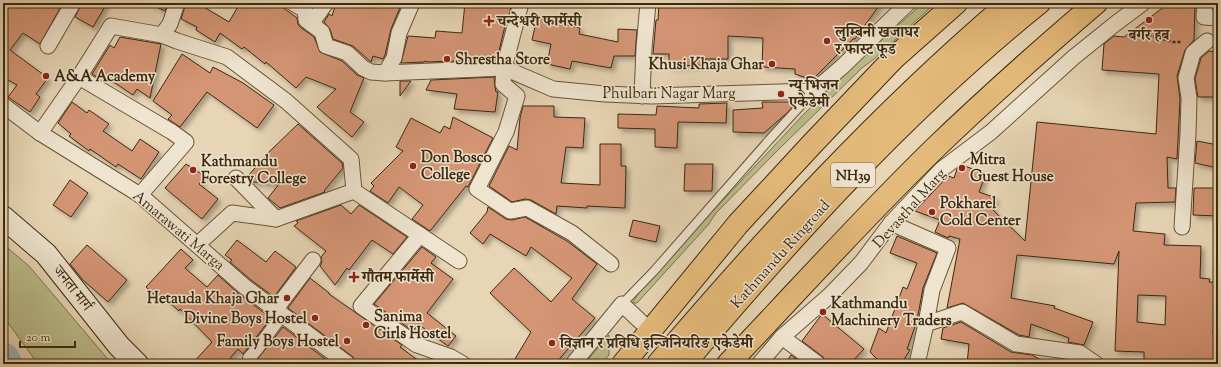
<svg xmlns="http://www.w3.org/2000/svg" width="1221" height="367" font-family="'Sorts Mill Goudy','Noto Serif Devanagari',serif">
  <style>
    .green { fill: #bbbc8a; stroke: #7b724d }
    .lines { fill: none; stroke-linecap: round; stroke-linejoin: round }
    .river { stroke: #9bb6b8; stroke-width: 33 }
    .building { fill: #d49575; stroke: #3b2910; fill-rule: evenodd; filter: url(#shadow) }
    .service-casing { stroke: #665439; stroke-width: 10 }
    .pedestrian-casing { stroke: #665439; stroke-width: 14 }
    .minor-casing { stroke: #665439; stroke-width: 17 }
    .secondary-casing { stroke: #3b2910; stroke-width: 24 }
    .primary-casing { stroke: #3b2910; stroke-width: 24 }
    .trunk-casing { stroke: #3b2910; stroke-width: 24 }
    .path { stroke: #3b2910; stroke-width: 2.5; stroke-dasharray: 3 2; stroke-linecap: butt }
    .service { stroke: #efe4cf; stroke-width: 8 }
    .pedestrian { stroke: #efe4cf; stroke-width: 12 }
    .minor { stroke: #efe4cf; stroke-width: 15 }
    .secondary { stroke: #efe4cf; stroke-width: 22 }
    .primary { stroke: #e4ba7a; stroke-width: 22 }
    .trunk { stroke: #e4ba7a; stroke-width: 22 }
    .poi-dot { fill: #8f2418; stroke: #efe4cf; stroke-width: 1.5 }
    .labels { text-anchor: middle; stroke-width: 3; stroke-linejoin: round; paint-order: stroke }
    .shield { fill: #efe4cf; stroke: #716149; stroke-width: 1 }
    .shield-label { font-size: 14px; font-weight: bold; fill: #3b2910 }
    .poi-label { font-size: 15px; font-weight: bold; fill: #3b2910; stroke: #efe4cf; text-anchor: start }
    .street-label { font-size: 15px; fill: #3b2910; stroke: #efe4cf }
  </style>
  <defs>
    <filter id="shadow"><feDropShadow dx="3.5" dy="3.5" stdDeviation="2" flood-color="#0004"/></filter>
  </defs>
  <rect width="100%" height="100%" fill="#e7d5b5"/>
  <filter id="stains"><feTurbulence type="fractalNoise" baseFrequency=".005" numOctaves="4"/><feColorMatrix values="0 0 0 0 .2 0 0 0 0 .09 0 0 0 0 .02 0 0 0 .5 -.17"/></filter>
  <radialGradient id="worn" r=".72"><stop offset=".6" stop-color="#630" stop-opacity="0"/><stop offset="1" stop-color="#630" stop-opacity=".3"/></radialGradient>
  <!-- green -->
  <g class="green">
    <path d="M 922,4 L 930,8 L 874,59 L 862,68 L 780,148 L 716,213 L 708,225 L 637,303 L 632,303 L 648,280 L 804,114 L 859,60 Z"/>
    <path d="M 3,244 L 29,266 L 112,364 L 38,364 L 3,316 Z"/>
    <path d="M 609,335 L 609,355 L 601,364 L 584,364 Z"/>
  </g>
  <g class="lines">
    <!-- river -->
    <path class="river" d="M 3,359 L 6,364"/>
  </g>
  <!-- building -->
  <g class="building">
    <path d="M 3,3 L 63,3 L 40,44 L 23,33 L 10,50 L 48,78 L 36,94 L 40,97 L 30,112 L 8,97 L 17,85 L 3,77 Z"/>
    <path d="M 82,3 L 107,3 L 93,27 L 75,17 Z"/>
    <path d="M 148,3 L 168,3 L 165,11 Z"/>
    <path d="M 186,3 L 194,7 L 197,3 L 229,22 L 240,3 L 277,3 L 297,18 L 298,24 L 300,27 L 314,37 L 320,52 L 342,61 L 357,75 L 364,78 L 350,112 L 364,122 L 352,137 L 317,107 L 336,89 L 306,77 L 296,88 L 266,62 L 265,64 L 244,47 L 242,49 L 220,33 L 215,42 L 196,30 L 197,27 L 181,19 Z"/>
    <path d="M 336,3 L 402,3 L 391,29 L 385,55 L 383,59 L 373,56 L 371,62 L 353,46 L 333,39 L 330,29 L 324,22 L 329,14 L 332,16 Z"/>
    <path d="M 465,3 L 512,3 L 506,26 L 505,26 L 497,59 L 428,62 L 425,61 L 424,62 L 401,63 L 408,36 L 435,38 L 436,31 L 462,33 Z"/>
    <path d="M 659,3 L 697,3 L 697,5 L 737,5 L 737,3 L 881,3 L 855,39 L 853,39 L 812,80 L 795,74 L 795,69 L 762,67 L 763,38 L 728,36 L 728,59 L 705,59 L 706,65 L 669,66 L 669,54 L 653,54 L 656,20 L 658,20 Z"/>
    <path d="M 1169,3 L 1195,3 L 1194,40 L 1185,50 L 1177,76 L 1180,99 L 1177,159 L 1167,157 L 1168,188 L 1176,188 L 1175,202 L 1136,203 L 1133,231 L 1165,234 L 1164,245 L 1201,246 L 1200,278 L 1210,279 L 1209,282 L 1218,283 L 1218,302 L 1215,302 L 1213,334 L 1218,334 L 1218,364 L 1144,364 L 1144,352 L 1115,351 L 1119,251 L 1114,264 L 1017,255 L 1011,298 L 1055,306 L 1054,308 L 1093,322 L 1084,345 L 1068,342 L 1069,338 L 1031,324 L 1029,337 L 1019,335 L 963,303 L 947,308 L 960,239 L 949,236 L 948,238 L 935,232 L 940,220 L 915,211 L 948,176 L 954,178 L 957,169 L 962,165 L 986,174 L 979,192 L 996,198 L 992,209 L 1025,241 L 1037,122 L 1156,134 L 1159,74 L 1102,70 L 1104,44 L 1114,36 L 1124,37 ZM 1138,295 L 1166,296 L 1165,325 L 1137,322 Z"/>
    <path d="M 537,18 L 580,28 L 579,34 L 618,42 L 618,29 L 637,30 L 635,56 L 614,56 L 611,68 L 572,61 L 570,69 L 547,64 L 551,44 L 532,40 Z"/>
    <path d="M 120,37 L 161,44 L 150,98 L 137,89 L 133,95 L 100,73 L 97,77 L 92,74 L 110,45 L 114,48 Z"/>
    <path d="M 1209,51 L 1218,52 L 1218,97 L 1198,97 L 1195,79 L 1201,58 Z"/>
    <path d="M 182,54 L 210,73 L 213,67 L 243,83 L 274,105 L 257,128 L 207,92 L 180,127 L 168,119 L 172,115 L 153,101 Z"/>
    <path d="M 494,77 L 495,87 L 496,92 L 498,92 L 495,112 L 454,109 L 457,94 L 426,90 L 431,80 Z"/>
    <path d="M 400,81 L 411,81 L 400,96 Z"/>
    <path d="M 72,102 L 87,113 L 89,110 L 109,124 L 103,131 L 132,151 L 140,139 L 159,152 L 141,179 L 118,164 L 116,167 L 90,149 L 89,151 L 69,136 L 71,134 L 58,123 Z"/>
    <path d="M 762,102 L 797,102 L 787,113 L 764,133 L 733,132 L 733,110 L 763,108 Z"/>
    <path d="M 727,103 L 726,123 L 678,122 L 677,148 L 655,147 L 655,129 L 618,128 L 618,114 L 656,115 L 657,106 L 699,108 L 699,104 Z"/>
    <path d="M 523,106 L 554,106 L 554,117 L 585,118 L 583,148 L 566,147 L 561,183 L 600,185 L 600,144 L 621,144 L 621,166 L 626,166 L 625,208 L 587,206 L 587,208 L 557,206 L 556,214 L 531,200 L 525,199 L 512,202 L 489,186 L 509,146 L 517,150 L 520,118 Z"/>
    <path d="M 453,117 L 493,138 L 468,187 L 466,186 L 430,231 L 412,219 L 423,205 L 399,187 L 388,203 L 370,191 L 374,186 L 371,183 L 403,151 L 396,147 L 411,118 L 440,133 L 444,126 L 450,129 Z"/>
    <path d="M 298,124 L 342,163 L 343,168 L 324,191 L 325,192 L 280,208 L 268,198 L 279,184 L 253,182 L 247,177 L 270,151 Z"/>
    <path d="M 1197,141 L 1218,145 L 1218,168 L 1195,163 Z"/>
    <path d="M 186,164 L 205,176 L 199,184 L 218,199 L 202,219 L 165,188 Z"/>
    <path d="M 685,164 L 713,164 L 712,191 L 684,191 Z"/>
    <path d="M 70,180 L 88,193 L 71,217 L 53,205 Z"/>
    <path d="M 1194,188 L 1218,188 L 1218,216 L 1193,215 Z"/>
    <path d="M 341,205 L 351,214 L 359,205 L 407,237 L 393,254 L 372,240 L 349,270 L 347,268 L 335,285 L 320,266 L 322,262 L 321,257 L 326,251 L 294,226 L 298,223 L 296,221 Z"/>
    <path d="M 488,207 L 506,219 L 512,220 L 525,217 L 567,241 L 597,264 L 572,299 L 595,318 L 555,364 L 512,364 L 531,332 L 490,293 L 514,268 L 551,302 L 572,278 L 531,247 L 526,256 L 490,234 L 483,244 L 470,233 L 487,212 Z"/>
    <path d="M 633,220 L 660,226 L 656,242 L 629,236 Z"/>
    <path d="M 897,236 L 937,253 L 923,288 L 917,321 L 907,349 L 910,350 L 901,364 L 882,364 L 870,352 L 879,328 L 886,333 L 903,287 L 907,289 L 917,263 L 890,253 Z"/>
    <path d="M 237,240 L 266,262 L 275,251 L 296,267 L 274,297 L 251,280 L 230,262 L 232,260 L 225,255 Z"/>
    <path d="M 87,245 L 127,280 L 108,302 L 83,280 L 70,264 Z"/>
    <path d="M 422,247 L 436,257 L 431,263 L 453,279 L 427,313 L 456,336 L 448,346 L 418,324 L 413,331 L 374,304 Z"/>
    <path d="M 181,249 L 193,260 L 185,268 L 207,287 L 218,275 L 239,294 L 271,318 L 243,354 L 238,349 L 225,364 L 192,364 L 212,342 L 180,309 L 179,311 L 161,295 L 158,298 L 146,287 Z"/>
    <path d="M 310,278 L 329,293 L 329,294 L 402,345 L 400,347 L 423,364 L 357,364 L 353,357 L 288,308 Z"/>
    <path d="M 822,314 L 864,349 L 850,364 L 827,364 L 823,357 L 802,341 Z"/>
    <path d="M 961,322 L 1011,352 L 1032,355 L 1048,364 L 967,364 L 969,344 L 941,339 L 943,328 Z"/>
    <path d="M 283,327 L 328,361 L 326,364 L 261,364 L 256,361 Z"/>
    <path d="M 791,355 L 803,364 L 785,364 Z"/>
  </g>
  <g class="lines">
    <!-- service casing -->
    <g class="service-casing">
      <path id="service" d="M 622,304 L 654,271 L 769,140 L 814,91"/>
    </g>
    <!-- pedestrian casing -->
    <g class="pedestrian-casing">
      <path id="pedestrian" d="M 249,358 L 257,349 L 282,315"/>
    </g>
    <!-- minor casing -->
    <g class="minor-casing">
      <g id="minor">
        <path d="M 293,3 L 305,10 L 306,20 L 322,32 L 326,46 L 347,53 L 363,68 L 371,72 L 385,73 L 504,68 L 553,89 L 605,94 L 652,96 L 814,91 L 843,66 L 908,3"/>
        <path d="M 521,3 L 504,68 L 503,84 L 517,96 L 506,132 L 477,189 L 510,211 L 527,208 L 572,233 L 611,264"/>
        <path d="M 1205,3 L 1204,17 L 1218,18"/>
        <path d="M 311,24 L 326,3"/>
        <path d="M 162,35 L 170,24 L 177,3"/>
        <path d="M 48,46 L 73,3"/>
        <path d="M 385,73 L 394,58 L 399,33 L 412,3"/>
        <path d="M 79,77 L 172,132 L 186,142 L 140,195"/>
        <path d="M 642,96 L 644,48 L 648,3"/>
        <path d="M 3,105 L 40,133 L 140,195 L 245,287 L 348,364"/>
        <path d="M 40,133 L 79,77 L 111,26 L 162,35 L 177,41 L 227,57 L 286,101 L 351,159 L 354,191"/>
        <path d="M 236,178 L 276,219"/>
        <path d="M 354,191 L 459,261"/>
        <path d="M 891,223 L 948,248 L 932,290 L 926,324"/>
        <path d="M 1182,227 L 1188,134 L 1189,98 L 1186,78 L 1193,53 L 1207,41"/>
        <path d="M 420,235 L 361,306 L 417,345 L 451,357 L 463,364"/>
        <path d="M 197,245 L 232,213 L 276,219 L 354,191"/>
        <path d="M 275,310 L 313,260"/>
        <path d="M 782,337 L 818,364"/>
        <path d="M 573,364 L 622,304 L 641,322 L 652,330"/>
        <path d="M 759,364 L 782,337 L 829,296 L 861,263 L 891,223 L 942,169 L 991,132 L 1074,57 L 1115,24 L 1143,3"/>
        <path d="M 917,364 L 926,324 L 962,312 L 1016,344 L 1080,353 L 1096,364"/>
      </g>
    </g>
    <!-- secondary casing -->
    <g class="secondary-casing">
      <path id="secondary" d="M 3,217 L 46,254 L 119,346 L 137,364"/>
    </g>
    <!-- primary casing -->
    <g class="primary-casing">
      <g id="primary">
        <path d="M 623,364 L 738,224 L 813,143 L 894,58 L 956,3"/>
        <path d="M 728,364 C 797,292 863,218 935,148 C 987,98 1041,50 1096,3"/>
      </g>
    </g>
    <!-- trunk casing -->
    <g class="trunk-casing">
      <g id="trunk">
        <path d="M 658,364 C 767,236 881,112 1009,3"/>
        <path d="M 684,364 C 793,235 907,109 1039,3"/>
      </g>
    </g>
    <!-- path -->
    <path class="path" d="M 1134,31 L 1173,42 L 1181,42"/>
    <!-- service -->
    <use href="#service" class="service"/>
    <!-- pedestrian -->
    <use href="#pedestrian" class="pedestrian"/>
    <!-- minor -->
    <use href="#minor" class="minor"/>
    <!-- secondary -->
    <use href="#secondary" class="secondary"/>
    <!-- primary -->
    <use href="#primary" class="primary"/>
    <!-- trunk -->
    <use href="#trunk" class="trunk"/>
  </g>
  <!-- markers -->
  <g class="poi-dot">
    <circle cx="1149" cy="20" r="4"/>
    <path d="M487 15h4v4h4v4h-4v4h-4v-4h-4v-4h4z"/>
    <circle cx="827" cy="41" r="4"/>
    <circle cx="447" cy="59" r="4"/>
    <circle cx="772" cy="64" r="4"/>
    <circle cx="46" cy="76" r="4"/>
    <circle cx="781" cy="94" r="4"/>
    <circle cx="413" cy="166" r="4"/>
    <circle cx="962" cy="168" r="4"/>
    <circle cx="193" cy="170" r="4"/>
    <circle cx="932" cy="212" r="4"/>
    <path d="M352 271h4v4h4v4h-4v4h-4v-4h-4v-4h4z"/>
    <circle cx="287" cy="298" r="4"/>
    <circle cx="823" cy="312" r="4"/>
    <circle cx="315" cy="318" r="4"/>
    <circle cx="366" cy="325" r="4"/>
    <circle cx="347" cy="341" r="4"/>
    <circle cx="552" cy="343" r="4"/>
  </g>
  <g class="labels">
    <!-- shield labels -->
    <rect class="shield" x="831" y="163" width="44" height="24" rx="3"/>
    <g class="shield-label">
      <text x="853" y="180">NH39</text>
    </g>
    <!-- poi labels -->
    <g class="poi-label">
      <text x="497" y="26">चन्देश्वरी फार्मेसी</text>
      <text x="835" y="37">लुम्बिनी खजाघर<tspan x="835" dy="17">र फास्ट फूड</tspan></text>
      <text x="1149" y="40" text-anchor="middle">बर्गर हब</text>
      <text x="455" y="64">Shrestha Store</text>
      <text x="764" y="69" text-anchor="end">Khusi Khaja Ghar</text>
      <text x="54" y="81">A&amp;A Academy</text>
      <text x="789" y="90">न्यू भिजन<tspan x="789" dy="17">एकेडेमी</tspan></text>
      <text x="421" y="162">Don Bosco<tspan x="421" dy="17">College</tspan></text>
      <text x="970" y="164">Mitra<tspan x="970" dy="17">Guest House</tspan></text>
      <text x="201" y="166">Kathmandu<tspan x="201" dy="17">Forestry College</tspan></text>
      <text x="940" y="208">Pokharel<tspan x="940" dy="17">Cold Center</tspan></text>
      <text x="362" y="282">गौतम फार्मेसी</text>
      <text x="279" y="303" text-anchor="end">Hetauda Khaja Ghar</text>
      <text x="831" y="308">Kathmandu<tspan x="831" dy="17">Machinery Traders</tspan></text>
      <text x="374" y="321">Sanima<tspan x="374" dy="17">Girls Hostel</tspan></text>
      <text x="307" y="323" text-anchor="end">Divine Boys Hostel</text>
      <text x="339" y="346" text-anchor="end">Family Boys Hostel</text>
      <text x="560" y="348">विज्ञान र प्रविधि इन्जिनियरिङ एकेडेमी</text>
    </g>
    <!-- street labels -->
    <g class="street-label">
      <text x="669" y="98">Phulbari Nagar Marg</text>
      <text transform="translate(909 208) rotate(-48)" y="5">Devasthal Marg</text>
      <text transform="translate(179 230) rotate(40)" y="5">Amarawati Marga</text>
      <text transform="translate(780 254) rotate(-48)" y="5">Kathmandu Ringroad</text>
      <text transform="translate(73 288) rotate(52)" y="5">जनता मार्ग</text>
    </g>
  </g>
  <!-- margin -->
  <rect width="1221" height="367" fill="none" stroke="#e7d5b5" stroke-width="16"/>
  <rect x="4" y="4" width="1213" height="359" fill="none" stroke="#3b2910" stroke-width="2"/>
  <rect x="8" y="8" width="1205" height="351" fill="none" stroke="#3b2910"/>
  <!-- scale -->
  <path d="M20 341v6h55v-6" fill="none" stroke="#3b2910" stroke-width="2"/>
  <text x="26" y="341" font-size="12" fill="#3b2910" stroke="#efe4cf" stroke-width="3" paint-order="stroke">20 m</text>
  <rect width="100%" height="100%" filter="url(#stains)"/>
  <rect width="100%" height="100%" fill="url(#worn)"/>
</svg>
